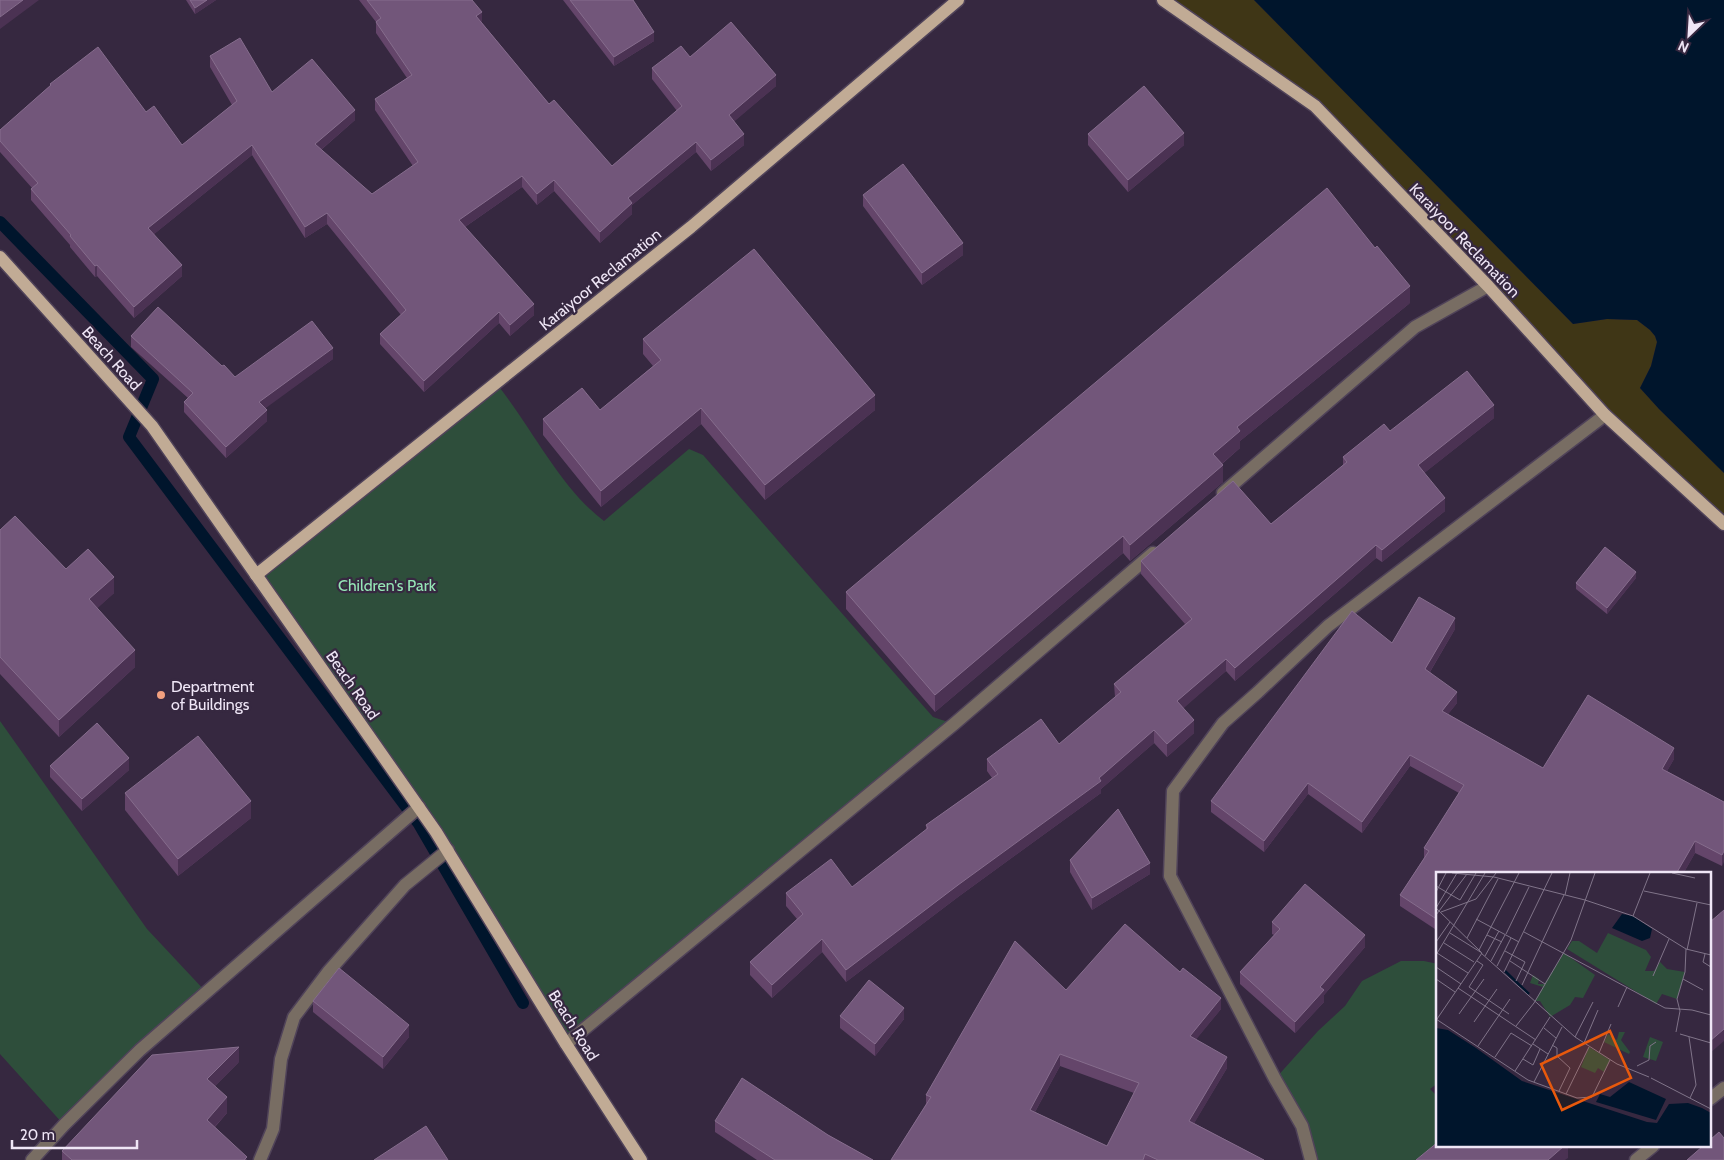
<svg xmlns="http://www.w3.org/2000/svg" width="1724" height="1160" font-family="Cabin,sans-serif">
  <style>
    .green { fill: #2e4e3b }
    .sand { fill: #3f3616 }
    .water { fill: #00152c }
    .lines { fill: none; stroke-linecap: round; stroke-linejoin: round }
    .stream { stroke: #00152c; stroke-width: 12 }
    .minor-casing { stroke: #504359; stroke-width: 15 }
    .major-casing { stroke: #504359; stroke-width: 15 }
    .minor { stroke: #786d63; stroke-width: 12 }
    .major { stroke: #c1ab95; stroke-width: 12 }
    .wall { fill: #64456a; fill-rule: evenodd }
    .shaded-wall { fill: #4b3253 }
    .building { fill: #72567a; stroke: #866d8d; fill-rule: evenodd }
    .poi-dot { fill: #f2a07f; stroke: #362840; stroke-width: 2 }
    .labels { text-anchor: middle; stroke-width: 4.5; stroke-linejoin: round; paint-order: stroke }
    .street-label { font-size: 16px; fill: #efe6f6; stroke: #362840 }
    .park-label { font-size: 16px; fill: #95e6b6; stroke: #362840 }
    .poi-label { font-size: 16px; fill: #efe6f6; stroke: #362840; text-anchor: start }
    .inset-river { fill: none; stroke: #00152c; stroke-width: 2.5 }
    .inset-road { fill: none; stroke: #807489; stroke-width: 1 }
    .view { fill: #e8590c; fill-opacity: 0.15; stroke: #e8590c; stroke-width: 2.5 }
    .inset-edge { fill: none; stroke: #efe6f6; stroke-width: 2.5 }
  </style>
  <rect width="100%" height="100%" fill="#362840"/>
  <!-- green -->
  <g class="green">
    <path d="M 496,383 C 531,426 560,488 604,521 L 689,449 L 703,455 L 933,717 L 954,724 L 566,1044 L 436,832 L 256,575 Z"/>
    <path d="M 0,721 L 147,929 L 206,992 L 64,1125 L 0,1054 Z"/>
    <path d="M 1401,961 L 1424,961 L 1438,964 L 1438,1083 L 1430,1089 L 1438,1097 L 1438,1142 L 1416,1160 L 1311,1160 L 1275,1079 L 1318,1031 L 1345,1006 L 1362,981 Z"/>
  </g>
  <!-- sand -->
  <path class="sand" d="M 1163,0 L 1254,0 L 1573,324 L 1607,319 L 1637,320 L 1650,330 L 1655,336 L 1657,342 L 1651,366 L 1640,388 L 1659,409 L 1724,473 L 1724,524 L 1605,415 L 1315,106 Z"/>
  <!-- water -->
  <path class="water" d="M 1254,0 L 1724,0 L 1724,473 L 1659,409 L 1640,388 L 1651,366 L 1657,342 L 1655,336 L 1650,330 L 1637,320 L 1607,319 L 1573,324 Z"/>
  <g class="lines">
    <!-- stream -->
    <path class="stream" d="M 0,222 L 153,379 L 129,437 L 419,824 L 523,1003"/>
    <!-- minor casing -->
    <g class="minor-casing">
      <g id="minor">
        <path d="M 1223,493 L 1415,327 L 1488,286"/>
        <path d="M 566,1044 L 954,724 L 1153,553"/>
        <path d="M 1710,1099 L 1724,1088"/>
        <path d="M 32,1160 L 64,1125 L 140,1050 L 419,807"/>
        <path d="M 260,1160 L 273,1129 L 281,1059 L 294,1017 L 328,972 L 405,885 L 448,850"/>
        <path d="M 1311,1160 L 1302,1126 L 1275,1079 L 1170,876 L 1173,791 L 1223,723 L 1258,692 L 1328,626 L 1605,415"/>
        <path d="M 1636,1160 L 1653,1146"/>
      </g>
    </g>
    <!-- major casing -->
    <g class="major-casing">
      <g id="major">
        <path d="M 1163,0 L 1315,106 L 1488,286 L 1605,415 L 1724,524"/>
        <path d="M 0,257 L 152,426 L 436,832 L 566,1044 L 641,1160"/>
        <path d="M 256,575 L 691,227 L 958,0"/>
      </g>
    </g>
    <!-- minor -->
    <use href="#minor" class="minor"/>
    <!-- major -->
    <use href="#major" class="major"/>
  </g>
  <!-- wall -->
  <g class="wall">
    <path d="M 186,0 L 216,0 L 195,14 Z"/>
    <path d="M 359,0 L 472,0 L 482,23 L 549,104 L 612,166 L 677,111 L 652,79 L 652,68 L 690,57 L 776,86 L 734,121 L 744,145 L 711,171 L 696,152 L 632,205 L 632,214 L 600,243 L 554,191 L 537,205 L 522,187 L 465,227 L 534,315 L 510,336 L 499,323 L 424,392 L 380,344 L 380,334 L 401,315 L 327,224 L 305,238 L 252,155 L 154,234 L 182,276 L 134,318 L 97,276 L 95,277 L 70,247 L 70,245 L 31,200 L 31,189 L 32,188 L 0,152 L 0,130 L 50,86 L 50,84 L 146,112 L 182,145 L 232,105 L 210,67 L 210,56 L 272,92 L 355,120 L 321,150 L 372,194 L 413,166 L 375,110 L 375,99 L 407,78 L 376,33 L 376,22 Z"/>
    <path d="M 563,0 L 633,0 L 654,41 L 614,66 Z"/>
    <path d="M 1088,134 L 1184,145 L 1128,192 L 1088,145 Z"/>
    <path d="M 863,195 L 963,255 L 922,285 L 863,206 Z"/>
    <path d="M 1410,303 L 1240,441 L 1240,448 L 1222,464 L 1223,482 L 1130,561 L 1123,553 L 935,712 L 846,609 L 846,592 Z"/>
    <path d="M 131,336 L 235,377 L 333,359 L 264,408 L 267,421 L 226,458 L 184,412 L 184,402 L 188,398 L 131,347 Z"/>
    <path d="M 643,339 L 875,410 L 765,500 L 701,424 L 601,507 L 543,435 L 543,419 L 600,410 L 653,366 L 643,354 Z"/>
    <path d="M 1494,418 L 1424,473 L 1445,511 L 1382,562 L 1376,558 L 1235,681 L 1226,671 L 1183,708 L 1194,733 L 1167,757 L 1154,743 L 1101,789 L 1101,793 L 958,897 L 846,982 L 822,952 L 772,998 L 750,975 L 750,962 L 797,919 L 786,906 L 786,893 L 852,887 L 926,830 L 926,825 L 992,778 L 987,771 L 987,759 L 1059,744 L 1115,697 L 1114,684 L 1185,624 L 1141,574 L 1141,561 L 1271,524 L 1343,465 L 1343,457 L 1390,431 Z"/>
    <path d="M 0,530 L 66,569 L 114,593 L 97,608 L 135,667 L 59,737 L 0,674 Z"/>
    <path d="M 1636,578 L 1607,614 L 1576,589 L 1576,583 Z"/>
    <path d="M 1455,629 L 1430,672 L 1457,703 L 1448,714 L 1543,768 L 1674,759 L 1667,771 L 1724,802 L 1722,866 L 1695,853 L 1683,874 L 1438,874 L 1438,931 L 1400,906 L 1400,895 L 1424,858 L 1424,848 L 1459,793 L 1410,766 L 1362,833 L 1308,794 L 1264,852 L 1211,812 L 1211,801 L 1392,643 Z"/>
    <path d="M 50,766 L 129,770 L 82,811 L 50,777 Z"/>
    <path d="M 125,793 L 251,818 L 178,876 L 125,810 Z"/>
    <path d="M 1070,860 L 1150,874 L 1092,910 L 1070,872 Z"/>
    <path d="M 1272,922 L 1365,947 L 1324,995 L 1324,1002 L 1295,1033 L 1240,984 L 1240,972 L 1274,935 L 1272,934 Z"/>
    <path d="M 1066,990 L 1221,1009 L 1196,1039 L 1227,1068 L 1194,1123 L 1264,1160 L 891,1160 L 926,1104 L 926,1095 ZM 1060,1066 L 1134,1093 L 1107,1146 L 1035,1112 Z"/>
    <path d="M 313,1001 L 409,1037 L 383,1069 L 313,1012 Z"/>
    <path d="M 840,1016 L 904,1019 L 875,1056 L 840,1028 Z"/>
    <path d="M 239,1062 L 215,1086 L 227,1113 L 215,1127 L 247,1160 L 62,1160 L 62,1151 Z"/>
    <path d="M 715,1121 L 828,1135 L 873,1160 L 757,1160 L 715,1132 Z"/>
  </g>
  <!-- shaded-wall -->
  <g class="shaded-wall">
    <path d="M 23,0 L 39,0 L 0,29 L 0,17 Z"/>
    <path d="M 207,0 L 216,0 L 195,14 L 195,8 Z"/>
    <path d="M 482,12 L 482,23 L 476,16 Z"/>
    <path d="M 654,32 L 654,41 L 614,66 L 614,57 Z"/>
    <path d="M 776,75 L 776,86 L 729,126 L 729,115 Z"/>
    <path d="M 355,110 L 355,120 L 315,155 L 315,144 Z"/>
    <path d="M 1184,133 L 1184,145 L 1128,192 L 1128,180 Z"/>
    <path d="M 744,134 L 744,145 L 711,171 L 711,160 Z"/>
    <path d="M 696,142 L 696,152 L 632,205 L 632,214 L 600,243 L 600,232 L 628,198 Z"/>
    <path d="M 252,145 L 252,155 L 148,239 L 148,228 Z"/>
    <path d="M 522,176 L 522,187 L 459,231 L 459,220 Z"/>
    <path d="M 554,180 L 554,191 L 537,205 L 537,194 Z"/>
    <path d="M 327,213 L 327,224 L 305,238 L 305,227 Z"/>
    <path d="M 963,243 L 963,255 L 922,285 L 922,273 Z"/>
    <path d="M 97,265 L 97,276 L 95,277 L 95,266 Z"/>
    <path d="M 182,265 L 182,276 L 134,318 L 134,307 Z"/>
    <path d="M 1410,286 L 1410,303 L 1240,441 L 1240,448 L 1213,471 L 1213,454 L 1237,427 Z"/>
    <path d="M 534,304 L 534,315 L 510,336 L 510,325 Z"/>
    <path d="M 499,312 L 499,323 L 424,392 L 424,381 Z"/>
    <path d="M 333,348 L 333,359 L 259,413 L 259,402 Z"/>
    <path d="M 875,395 L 875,410 L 765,500 L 765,485 Z"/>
    <path d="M 1494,405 L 1494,418 L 1418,478 L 1418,465 Z"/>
    <path d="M 701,408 L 701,424 L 601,507 L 601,491 Z"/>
    <path d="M 267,410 L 267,421 L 226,458 L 226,447 Z"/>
    <path d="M 1223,465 L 1223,482 L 1130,561 L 1130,545 Z"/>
    <path d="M 1445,498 L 1445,511 L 1382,562 L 1382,550 Z"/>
    <path d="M 1123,536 L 1123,553 L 935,712 L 935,695 Z"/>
    <path d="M 1376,545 L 1376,558 L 1235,681 L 1235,668 Z"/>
    <path d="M 1636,572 L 1636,578 L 1607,614 L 1607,608 Z"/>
    <path d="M 114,577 L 114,593 L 89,616 L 89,599 Z"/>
    <path d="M 1455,618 L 1455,629 L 1425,680 L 1425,669 Z"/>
    <path d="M 135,650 L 135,667 L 59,737 L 59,720 Z"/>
    <path d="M 1226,659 L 1226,671 L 1177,714 L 1177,701 Z"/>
    <path d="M 1457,692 L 1457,703 L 1442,722 L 1442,711 Z"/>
    <path d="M 1194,720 L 1194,733 L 1167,757 L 1167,744 Z"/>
    <path d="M 1154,730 L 1154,743 L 1101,789 L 1101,793 L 958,897 L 846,982 L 846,970 L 1099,778 Z"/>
    <path d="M 1674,748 L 1674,759 L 1662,780 L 1662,769 Z"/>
    <path d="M 1410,755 L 1410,766 L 1362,833 L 1362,822 Z"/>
    <path d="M 129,758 L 129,770 L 82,811 L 82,799 Z"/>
    <path d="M 1308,783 L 1308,794 L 1264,852 L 1264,841 Z"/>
    <path d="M 251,801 L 251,818 L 178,876 L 178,859 Z"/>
    <path d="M 1695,841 L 1695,853 L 1683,874 L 1676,874 Z"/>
    <path d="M 1724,851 L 1724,862 L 1722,866 L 1722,855 Z"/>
    <path d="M 1150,863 L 1150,874 L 1092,910 L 1092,898 Z"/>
    <path d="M 1365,935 L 1365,947 L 1324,995 L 1324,1002 L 1295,1033 L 1295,1022 L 1320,987 Z"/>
    <path d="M 822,939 L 822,952 L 772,998 L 772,985 Z"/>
    <path d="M 1221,998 L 1221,1009 L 1190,1047 L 1190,1036 Z"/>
    <path d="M 904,1008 L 904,1019 L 875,1056 L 875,1044 Z"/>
    <path d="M 409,1025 L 409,1037 L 383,1069 L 383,1057 Z"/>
    <path d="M 1724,1029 L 1724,1041 L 1710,1053 L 1710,1041 Z"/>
    <path d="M 239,1047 L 239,1062 L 207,1094 L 207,1079 Z"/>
    <path d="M 1060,1054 L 1060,1066 L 1030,1121 L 1030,1110 Z"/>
    <path d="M 1227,1057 L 1227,1068 L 1189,1132 L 1189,1121 Z"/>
    <path d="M 227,1097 L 227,1113 L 207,1135 L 207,1120 Z"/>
    <path d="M 1564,1146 L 1568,1146 L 1568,1158 L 1565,1160 L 1548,1160 Z"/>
  </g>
  <!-- building -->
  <g class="building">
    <path d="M 0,0 L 23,0 L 0,17 Z"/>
    <path d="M 190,0 L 207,0 L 195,8 Z"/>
    <path d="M 367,0 L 472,0 L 482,12 L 476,16 L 549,104 L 554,100 L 612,166 L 682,106 L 652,68 L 681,46 L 690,57 L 731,22 L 776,75 L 729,115 L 744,134 L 711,160 L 696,142 L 628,198 L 632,203 L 600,232 L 554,180 L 537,194 L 522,176 L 459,220 L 534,304 L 510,325 L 499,312 L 424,381 L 380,334 L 406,310 L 327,213 L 305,227 L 252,145 L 148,228 L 182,265 L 134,307 L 97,265 L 95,266 L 70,236 L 71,235 L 31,189 L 38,183 L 0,141 L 0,130 L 51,85 L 50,84 L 98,47 L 146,112 L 154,106 L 182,145 L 237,101 L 210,56 L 240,38 L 272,92 L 312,59 L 355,110 L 315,144 L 372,194 L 418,162 L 375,99 L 412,75 L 376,22 L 381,18 Z"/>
    <path d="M 570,0 L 633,0 L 654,32 L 614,57 Z"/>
    <path d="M 1144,86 L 1184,133 L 1128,180 L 1088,134 Z"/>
    <path d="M 903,164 L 963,243 L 922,273 L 863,195 Z"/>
    <path d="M 1327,188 L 1375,248 L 1377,246 L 1410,286 L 1237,427 L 1240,431 L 1213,454 L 1223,465 L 1130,545 L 1123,536 L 935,695 L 846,592 Z"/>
    <path d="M 754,249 L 875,395 L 765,485 L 701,408 L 601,491 L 543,419 L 582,388 L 600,410 L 661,360 L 643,339 Z"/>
    <path d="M 158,307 L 222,366 L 224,365 L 235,377 L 312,321 L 333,348 L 259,402 L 267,410 L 226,447 L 184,402 L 193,393 L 131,336 Z"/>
    <path d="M 1467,371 L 1494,405 L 1418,465 L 1445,498 L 1382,550 L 1376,545 L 1235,668 L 1226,659 L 1177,701 L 1194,720 L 1167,744 L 1154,730 L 1099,778 L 1101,781 L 958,885 L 846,970 L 822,939 L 772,985 L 750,962 L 803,914 L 786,893 L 831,859 L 852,887 L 928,828 L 926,825 L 998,774 L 987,759 L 1041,719 L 1059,744 L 1121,692 L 1114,684 L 1192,619 L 1141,561 L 1233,481 L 1271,524 L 1347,462 L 1343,457 L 1384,424 L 1390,431 Z"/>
    <path d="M 15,516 L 66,569 L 88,549 L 114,577 L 89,599 L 135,650 L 59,720 L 0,657 L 0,530 Z"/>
    <path d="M 1605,547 L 1636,572 L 1607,608 L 1576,583 Z"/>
    <path d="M 1419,597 L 1455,618 L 1425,669 L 1457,692 L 1442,711 L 1543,768 L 1588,695 L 1674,748 L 1662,769 L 1724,802 L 1724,851 L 1722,855 L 1695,841 L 1676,874 L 1504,874 L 1500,872 L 1499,874 L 1438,874 L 1438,920 L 1400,895 L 1429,851 L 1424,848 L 1464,785 L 1410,755 L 1362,822 L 1308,783 L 1264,841 L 1211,801 L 1352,611 L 1392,643 Z"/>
    <path d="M 97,723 L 129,758 L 82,799 L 50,766 Z"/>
    <path d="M 198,736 L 251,801 L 178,859 L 125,793 Z"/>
    <path d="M 1118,809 L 1150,863 L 1092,898 L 1070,860 Z"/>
    <path d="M 1305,884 L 1365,935 L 1320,987 L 1324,990 L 1295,1022 L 1240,972 L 1280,929 L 1272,922 Z"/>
    <path d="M 1724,910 L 1724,1029 L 1710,1041 L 1710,922 Z"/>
    <path d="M 1125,924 L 1180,972 L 1183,968 L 1221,998 L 1190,1036 L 1227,1057 L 1189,1121 L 1264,1160 L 1158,1160 L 1145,1154 L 1143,1160 L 891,1160 L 931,1097 L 926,1095 L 1015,941 L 1066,990 ZM 1060,1054 L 1139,1083 L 1107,1146 L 1030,1110 Z"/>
    <path d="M 339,968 L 409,1025 L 383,1057 L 313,1001 Z"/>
    <path d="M 869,980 L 904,1008 L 875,1044 L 840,1016 Z"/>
    <path d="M 239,1047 L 207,1079 L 227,1097 L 207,1120 L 247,1157 L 244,1160 L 72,1160 L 62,1151 L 152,1055 Z"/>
    <path d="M 742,1078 L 828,1135 L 873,1160 L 775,1160 L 715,1121 Z"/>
    <path d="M 426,1126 L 448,1160 L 374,1160 Z"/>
    <path d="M 1719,1132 L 1724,1138 L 1724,1160 L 1687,1160 L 1703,1146 L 1710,1146 L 1710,1140 Z"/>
    <path d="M 1438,1142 L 1438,1146 L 1564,1146 L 1548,1160 L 1416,1160 Z"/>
  </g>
  <!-- markers -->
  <circle class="poi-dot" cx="161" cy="695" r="5"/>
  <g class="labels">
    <!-- street labels -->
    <g class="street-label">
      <text transform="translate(1465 240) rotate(46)" y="6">Karaiyoor Reclamation</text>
      <text transform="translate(600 279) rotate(-39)" y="6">Karaiyoor Reclamation</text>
      <text transform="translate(112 358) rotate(48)" y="6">Beach Road</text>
      <text transform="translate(353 685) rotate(55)" y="6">Beach Road</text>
      <text transform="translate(574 1025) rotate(58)" y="6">Beach Road</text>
    </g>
    <!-- park labels -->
    <g class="park-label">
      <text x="387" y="591">Children's Park</text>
    </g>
    <!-- poi labels -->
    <g class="poi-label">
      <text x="171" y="692">Department<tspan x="171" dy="18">of Buildings</tspan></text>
    </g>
  </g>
  <!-- overview -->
  <g transform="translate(1436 872)">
    <rect width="275" height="275" fill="#362840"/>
    <path d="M 172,61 L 210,78 L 215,85 L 209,99 L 218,99 L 224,90 L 231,97 L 249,100 L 241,127 L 226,122 L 220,132 L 131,77 L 136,69 L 143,69 L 161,81 ZM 128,81 L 159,103 L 147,126 L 139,125 L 134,133 L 114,145 L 104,129 L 99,129 L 107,115 L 94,111 L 97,103 L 103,107 L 102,112 L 108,112 ZM 183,160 L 189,160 L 185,168 L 194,180 L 193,182 L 168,170 L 172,162 L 181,168 ZM 214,165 L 227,170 L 220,189 L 207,185 ZM 153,175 L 174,188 L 168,200 L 162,196 L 159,201 L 145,195 Z" fill="#2e4e3b"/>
    <path d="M 186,42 L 197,44 L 216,57 L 214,66 L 206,69 L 176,56 ZM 0,156 L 12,158 L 40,176 L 86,209 L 211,250 L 221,251 L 233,232 L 252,231 L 266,236 L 275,241 L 275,274 L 0,274 ZM 193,210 L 230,227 L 220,248 L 160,230 L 164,222 L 174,225 Z" fill="#00152c"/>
    <path class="inset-river" d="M 69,99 L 93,122"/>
    <path class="inset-road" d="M 16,1 L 58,5 L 149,28 L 197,44 L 250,77 L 275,83M 236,1 L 259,6M 0,14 L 24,28 L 40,1M 208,19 L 275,33M 0,20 L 10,1M 129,23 L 134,1M 0,36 L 21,1M 0,36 L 45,80M 5,40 L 40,27 L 60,1M 0,43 L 31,2M 197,44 L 214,1M 40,47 L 83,70M 88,60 L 229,136 L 256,138 L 275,143M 70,62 L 93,15M 51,63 L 66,70M 31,66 L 62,7M 0,70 L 14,50M 8,71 L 38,90M 43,78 L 83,1M 251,78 L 261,31M 69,79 L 89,90 L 80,109M 1,81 L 32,101M 45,81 L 139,165 L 181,192 L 213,205M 269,82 L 267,90 L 275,95M 0,83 L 49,1M 49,84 L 63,59M 41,89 L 47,93 L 33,115 L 73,142M 55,89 L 69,63M 74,89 L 109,112M 61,94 L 75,66M 0,95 L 25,112M 68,100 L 116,1M 217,104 L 233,67M 0,107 L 19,120M 247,107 L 267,118M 86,113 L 128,23M 22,116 L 100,168M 182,135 L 191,115M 23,142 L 48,107M 0,147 L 92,208 L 141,226 L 156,225 L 174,188M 1,147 L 46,81 L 14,61M 38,150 L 61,117M 80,154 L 98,131 L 135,68 L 159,1M 108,156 L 120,166M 240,160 L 244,139 L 241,127 L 249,100 L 250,77M 244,162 L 275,171M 139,165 L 157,130M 253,165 L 260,213 L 254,226M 148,171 L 162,138M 97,172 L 112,182M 116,173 L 121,176 L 121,184 L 134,196 L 123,219M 42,174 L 74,127M 163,181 L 175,152M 59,185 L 75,161 L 96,174M 87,187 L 97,193 L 104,177M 201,194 L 213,188 L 214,174 L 220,170M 79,199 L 114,145M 215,206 L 275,237M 98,210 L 126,155M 130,222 L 153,175"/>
    <path class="view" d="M 174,159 L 195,206 L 126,238 L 105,192 Z"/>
    <rect width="275" height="275" class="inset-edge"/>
  </g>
  <!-- north arrow -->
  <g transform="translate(1689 35) rotate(205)" stroke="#362840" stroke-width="4" paint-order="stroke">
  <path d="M0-4L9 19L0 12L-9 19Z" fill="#efe6f6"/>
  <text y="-8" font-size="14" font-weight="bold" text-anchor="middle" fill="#efe6f6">N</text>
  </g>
  <!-- scale -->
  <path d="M12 1140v8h125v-8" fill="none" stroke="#efe6f6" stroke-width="2.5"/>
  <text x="20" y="1140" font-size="15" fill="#efe6f6" stroke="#362840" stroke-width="4" paint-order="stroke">20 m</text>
</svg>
